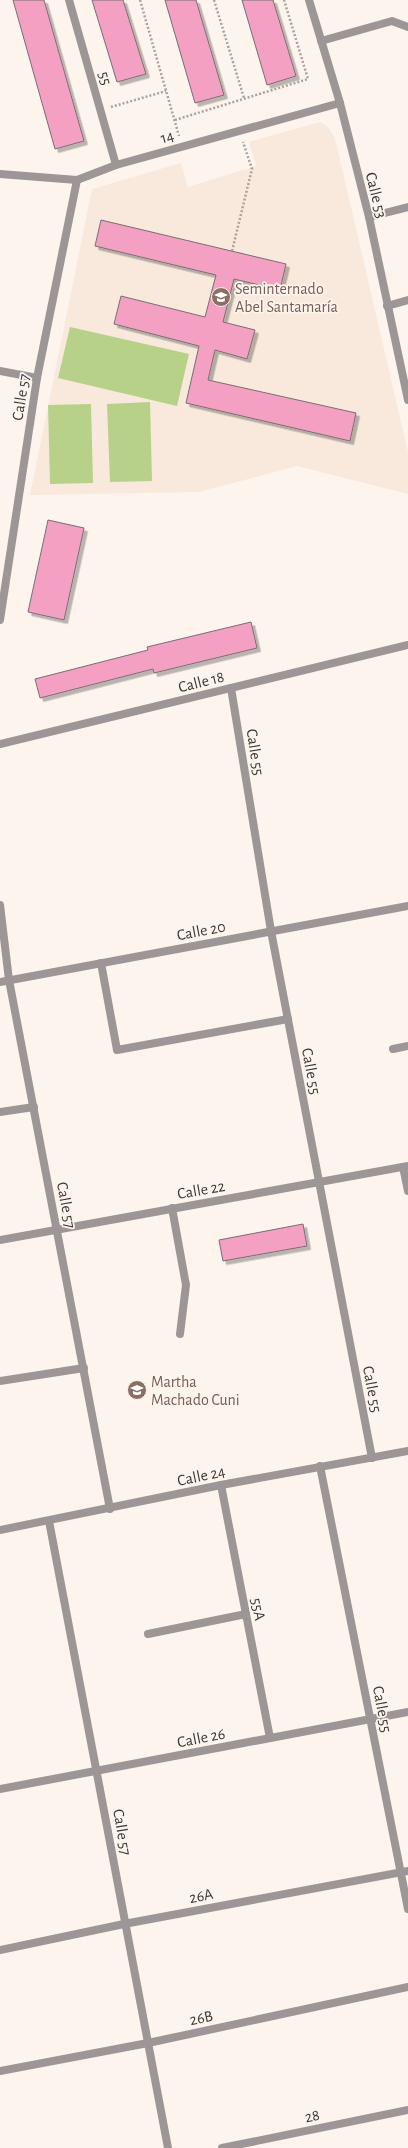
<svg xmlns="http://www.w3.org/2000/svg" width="408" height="2148" font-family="'Alegreya Sans',sans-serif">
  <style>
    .built { fill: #f8e9dc }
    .green { fill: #b7d188 }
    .building { fill: #f3a0c3; stroke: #786d71; filter: url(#shadow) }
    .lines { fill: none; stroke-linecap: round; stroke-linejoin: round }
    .path { stroke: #a9a29d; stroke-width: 2.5; stroke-dasharray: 2 2; stroke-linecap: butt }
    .service { stroke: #9c9796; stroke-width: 8 }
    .minor { stroke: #9c9796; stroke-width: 8 }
    .tertiary { stroke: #9c9796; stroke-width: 8 }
    .labels { text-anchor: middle; stroke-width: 3.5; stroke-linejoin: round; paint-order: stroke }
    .street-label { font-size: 16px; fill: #3b3734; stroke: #fdf4ed }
    .education-label { font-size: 16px; fill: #785e54; stroke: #fdf4ed; text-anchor: start }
  </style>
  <defs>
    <filter id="shadow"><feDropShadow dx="3.5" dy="3.5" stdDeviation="0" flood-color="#0004"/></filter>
  </defs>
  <rect width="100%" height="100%" fill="#fdf4ed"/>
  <!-- built -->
  <path class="built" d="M 320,122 L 328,127 L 335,138 L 408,452 L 408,494 L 297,466 L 199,492 L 30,495 L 92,189 L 181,163 L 188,187 L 256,166 L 249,142 Z"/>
  <!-- green -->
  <g class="green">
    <path d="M 70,327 L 189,354 L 177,406 L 58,378 Z"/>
    <path d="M 150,402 L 152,481 L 110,482 L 107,404 Z"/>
    <path d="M 91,404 L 93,483 L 50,484 L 48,405 Z"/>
  </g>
  <!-- building -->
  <g class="building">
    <path d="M 13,0 L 44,0 L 84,141 L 55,149 Z"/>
    <path d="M 92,0 L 123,0 L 146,74 L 117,82 Z"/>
    <path d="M 165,0 L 196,0 L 224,95 L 195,103 Z"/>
    <path d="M 242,0 L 273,0 L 296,76 L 267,85 Z"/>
    <path d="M 101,220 L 286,264 L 280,290 L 234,279 L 223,322 L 255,330 L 247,359 L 215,350 L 208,380 L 356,413 L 350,441 L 186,403 L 199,346 L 114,324 L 121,296 L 205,317 L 216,275 L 95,246 Z"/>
    <path d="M 48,520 L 84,528 L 64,620 L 28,612 Z"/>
    <path d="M 251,622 L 257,648 L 154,673 L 153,669 L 40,698 L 35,679 L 148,650 L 147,647 Z"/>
    <path d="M 303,1224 L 307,1246 L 223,1261 L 219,1240 Z"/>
  </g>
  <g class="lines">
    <!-- path -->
    <g class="path">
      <path d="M 140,0 L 179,136"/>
      <path d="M 214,0 L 244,98"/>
      <path d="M 111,107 L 166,91"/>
      <path d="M 175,120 L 308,79 L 284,0"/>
      <path d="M 232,251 L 252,169 L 243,142"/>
    </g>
    <!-- service -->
    <g class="service">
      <path d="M 369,217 L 408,207"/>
      <path d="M 101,963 L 117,1050 L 288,1019"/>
      <path d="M 393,1049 L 408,1046"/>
      <path d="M 0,1112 L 34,1107"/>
      <path d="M 403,1167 L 408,1191"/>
      <path d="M 172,1208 L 186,1285 L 180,1334"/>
      <path d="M 0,1381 L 84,1368"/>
      <path d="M 148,1634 L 246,1614"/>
    </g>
    <!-- minor -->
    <g class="minor">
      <path d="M 69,0 L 116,165"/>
      <path d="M 321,41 L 392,21 L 408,27"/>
      <path d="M 0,174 L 77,180 L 116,165 L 340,103"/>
      <path d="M 387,306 L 408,300"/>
      <path d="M 0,371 L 37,378"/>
      <path d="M 0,620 L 37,378 L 77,180"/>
      <path d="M 231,688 L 271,931 L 372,1458"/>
      <path d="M 0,905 L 9,980 L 110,1509"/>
      <path d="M 0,982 L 408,906"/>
      <path d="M 0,1240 L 408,1166"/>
      <path d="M 320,1466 L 408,1909"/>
      <path d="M 221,1485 L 270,1738"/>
      <path d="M 49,1521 C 90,1730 127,1939 168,2148"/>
      <path d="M 0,1530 L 221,1485 L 408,1451"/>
      <path d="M 0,1789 L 408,1712"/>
      <path d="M 0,1950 L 124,1924 L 408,1871"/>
      <path d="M 0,2071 L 148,2043 L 408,1987"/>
      <path d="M 222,2148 L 408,2110"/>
    </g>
    <!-- tertiary -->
    <g class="tertiary">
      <path d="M 309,0 L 340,103 L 369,217 L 408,400"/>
      <path d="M 0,744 L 408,645"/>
    </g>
  </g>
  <!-- icons -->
  <defs>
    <g id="school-disc" transform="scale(1)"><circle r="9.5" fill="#8d6e63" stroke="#fdf4ed"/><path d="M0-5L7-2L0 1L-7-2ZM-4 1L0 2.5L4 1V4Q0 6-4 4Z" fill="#fff"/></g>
  </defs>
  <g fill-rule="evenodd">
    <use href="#school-disc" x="221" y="297"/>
    <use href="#school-disc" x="137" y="1390"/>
  </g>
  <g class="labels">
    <!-- street labels -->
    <g class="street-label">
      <text transform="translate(106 78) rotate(74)" y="6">55</text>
      <text transform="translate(167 136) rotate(-16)" y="6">14</text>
      <text transform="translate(377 195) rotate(76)" y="6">Calle 53</text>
      <text transform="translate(20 397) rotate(-81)" y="6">Calle 57</text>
      <text transform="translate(201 681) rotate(-14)" y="6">Calle 18</text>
      <text transform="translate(256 752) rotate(81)" y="6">Calle 55</text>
      <text transform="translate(201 930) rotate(-11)" y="6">Calle 20</text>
      <text transform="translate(312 1071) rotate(79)" y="6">Calle 55</text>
      <text transform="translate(201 1189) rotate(-10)" y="6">Calle 22</text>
      <text transform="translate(67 1205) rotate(79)" y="6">Calle 57</text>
      <text transform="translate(373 1389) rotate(79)" y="6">Calle 55</text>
      <text transform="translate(201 1475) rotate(-12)" y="6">Calle 24</text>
      <text transform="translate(259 1609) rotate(79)" y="6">55A</text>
      <text transform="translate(383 1709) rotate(79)" y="6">Calle 55</text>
      <text transform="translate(201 1737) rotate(-11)" y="6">Calle 26</text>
      <text transform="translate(123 1832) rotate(80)" y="6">Calle 57</text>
      <text transform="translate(201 1895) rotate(-11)" y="6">26A</text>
      <text transform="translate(201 2017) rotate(-12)" y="6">26B</text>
      <text transform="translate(312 2115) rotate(-12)" y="6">28</text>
    </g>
    <!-- education labels -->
    <g class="education-label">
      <text x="235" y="294">Seminternado<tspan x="235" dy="18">Abel Santamaría</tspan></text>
      <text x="151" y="1387">Martha<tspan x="151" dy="18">Machado Cuni</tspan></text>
    </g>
  </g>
</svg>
